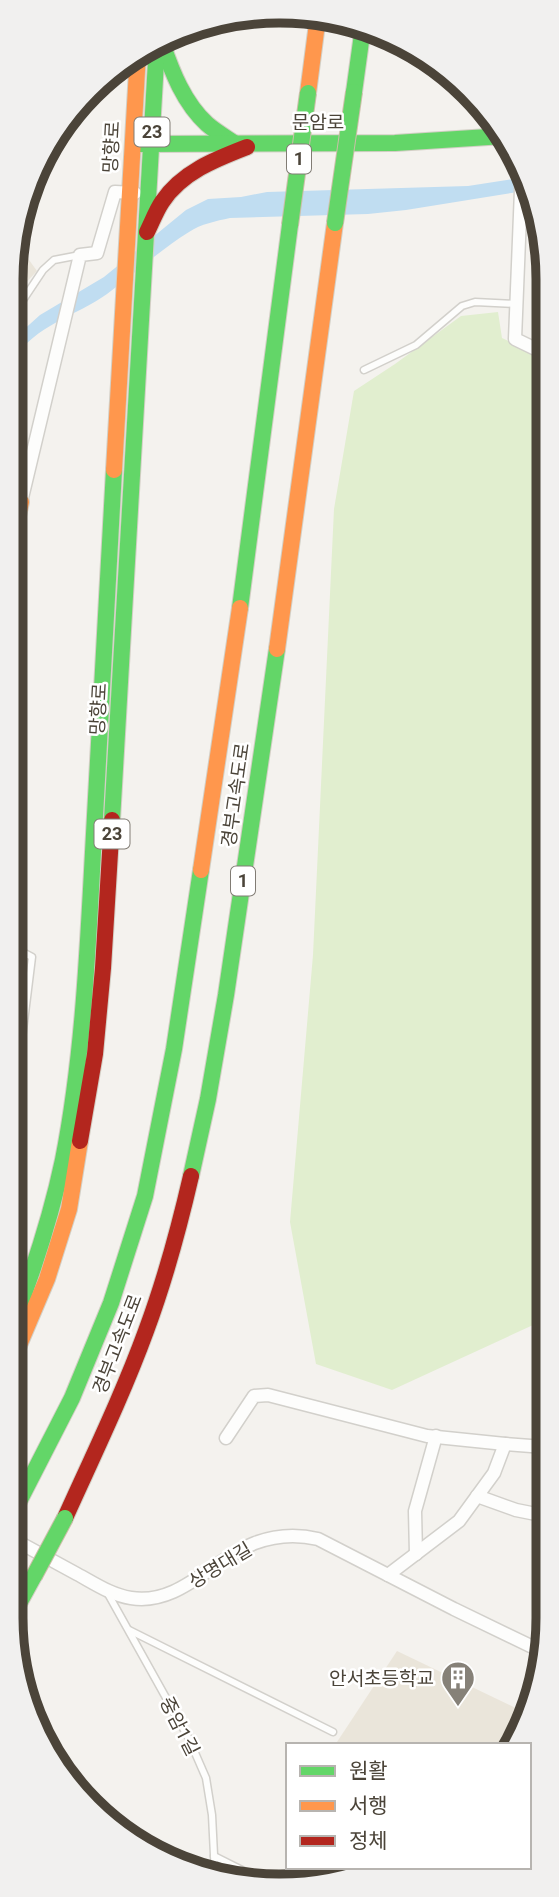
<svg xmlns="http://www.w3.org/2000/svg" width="559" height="1897" font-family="Roboto,'Noto Sans KR',sans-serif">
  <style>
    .education { fill: #eae5da }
    .green { fill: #e1eecf }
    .water { fill: #c0ddf1 }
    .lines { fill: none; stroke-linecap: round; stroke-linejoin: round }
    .lane-casing { stroke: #d2d0cb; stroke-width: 9 }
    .street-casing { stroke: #d2d0cb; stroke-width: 15 }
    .fast-casing { stroke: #d3cfc5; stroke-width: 18 }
    .slow-casing { stroke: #d3cfc5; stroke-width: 18 }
    .jam-casing { stroke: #d3cfc5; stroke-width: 18 }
    .lane { stroke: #fdfdfc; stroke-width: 6 }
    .street { stroke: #fdfdfc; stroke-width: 12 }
    .fast { stroke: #63d668; stroke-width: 16 }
    .slow { stroke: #ff974d; stroke-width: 16 }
    .jam { stroke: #b3261e; stroke-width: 16 }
    .fast-bridge-casing { stroke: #ccbfa9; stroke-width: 18; stroke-linecap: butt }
    .fast-bridge { stroke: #63d668; stroke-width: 16 }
    .labels { text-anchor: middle; stroke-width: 5; stroke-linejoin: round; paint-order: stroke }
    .shield { fill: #fff; stroke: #817c74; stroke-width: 2 }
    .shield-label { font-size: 18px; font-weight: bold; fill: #4b4439 }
    .street-label { font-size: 19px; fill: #4b4439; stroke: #fff }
    .poi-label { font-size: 19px; fill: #4b4439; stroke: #fff; text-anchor: end }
    .rim { fill: none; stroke: #4b4439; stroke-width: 9 }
  </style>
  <rect width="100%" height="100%" fill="#f4f2ee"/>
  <!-- education -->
  <g class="education">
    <path d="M 16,242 L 37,271 L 16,293 Z"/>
    <path d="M 397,1651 L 526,1713 L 512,1745 L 335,1745 Z"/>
  </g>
  <!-- green -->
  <path class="green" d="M 498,312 L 502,338 L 546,359 L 544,1320 L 392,1390 L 316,1364 L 290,1222 L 313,955 L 334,509 L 354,391 L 395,364 L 461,316 Z"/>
  <!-- water -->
  <path class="water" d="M 526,177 L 530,190 L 406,210 L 368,214 L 230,218 C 216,221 201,224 189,232 C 160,250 134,274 107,294 C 78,315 33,326 15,359 L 15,340 L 20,333 L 40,315 L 104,277 L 186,210 L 208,199 L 241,197 L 267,192 L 468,186 Z"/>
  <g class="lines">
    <!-- lane casing -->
    <g class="lane-casing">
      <g id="lane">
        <path d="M 15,312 L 43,270 L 54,260 L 80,255"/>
        <path d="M 364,370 L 416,345 L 462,306 L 475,302 L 516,304"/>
        <path d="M 12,1119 L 32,957 L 13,947"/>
        <path d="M 107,1592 L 189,1739 L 206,1778 L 212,1815 L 215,1875"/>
        <path d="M 129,1630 L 333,1732"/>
        <path d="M 214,1856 L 268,1883"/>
      </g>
    </g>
    <!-- street casing -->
    <g class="street-casing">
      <g id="street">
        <path d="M 492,137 L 494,121"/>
        <path d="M 522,165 L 515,339 L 546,354"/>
        <path d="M 21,502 L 80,255 L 97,253 L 115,192 L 135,193"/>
        <path d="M 226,1438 L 254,1396 L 268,1395 L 427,1436 L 505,1444 L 494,1473 L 459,1521 L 388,1575"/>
        <path d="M 505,1444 L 544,1447"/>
        <path d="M 477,1496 L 516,1510 L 541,1515 L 544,1500"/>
        <path d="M 11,1538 C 33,1550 55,1562 77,1574 C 94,1583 111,1595 131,1598 C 179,1606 213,1559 255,1543 C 276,1535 297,1534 318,1539 L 454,1609 L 543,1652"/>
        <path d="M 416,1554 L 415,1511 L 436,1436"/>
      </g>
    </g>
    <!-- fast casing -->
    <g class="fast-casing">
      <g id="fast">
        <path d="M 162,43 C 172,72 184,103 207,124 C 215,131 225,137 234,143"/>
        <path d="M 354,92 L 363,27"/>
        <path d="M 139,144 L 395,143 L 504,136"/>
        <path d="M 240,608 L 290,225"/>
        <path d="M 112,820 L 157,44"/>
        <path d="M 191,1176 L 208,1099 L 226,995 L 277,649"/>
        <path d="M 12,1326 C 33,1272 51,1217 63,1160 C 84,1053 88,942 94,834 C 101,712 108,591 114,470"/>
        <path d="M 11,1517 L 72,1398 L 111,1303 L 145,1196 L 174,1049 L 201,870"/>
        <path d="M 11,1618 L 34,1576"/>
      </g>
    </g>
    <!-- slow casing -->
    <g class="slow-casing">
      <g id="slow">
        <path d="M 308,93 L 318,16"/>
        <path d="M 114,470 L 138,53"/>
        <path d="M 15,529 L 21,502"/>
        <path d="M 277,649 L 335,223"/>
        <path d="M 201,870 L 240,608"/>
        <path d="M 11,1364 L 47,1279 L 69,1209 L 80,1141"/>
      </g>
    </g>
    <!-- jam casing -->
    <g class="jam-casing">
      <g id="jam">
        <path d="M 147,232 C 152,222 156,211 162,202 C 182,172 216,159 247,147"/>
        <path d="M 80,1141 L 95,1054 L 103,968 L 112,820"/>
        <path d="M 65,1518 C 93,1456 123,1394 146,1331 C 165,1280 179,1228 191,1176"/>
      </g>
    </g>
    <!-- lane -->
    <use href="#lane" class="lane"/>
    <!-- street -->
    <use href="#street" class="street"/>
    <!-- fast -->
    <use href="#fast" class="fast"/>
    <!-- slow -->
    <use href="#slow" class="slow"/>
    <!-- jam -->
    <use href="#jam" class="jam"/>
    <!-- fast-bridge casing -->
    <g class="fast-bridge-casing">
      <g id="fast-bridge">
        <path d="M 335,223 L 354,92"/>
        <path d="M 290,225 L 308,93"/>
        <path d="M 34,1576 L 65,1518"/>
      </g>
    </g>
    <!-- fast-bridge -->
    <use href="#fast-bridge" class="fast-bridge"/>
  </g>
  <!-- icons -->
  <defs>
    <g id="building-pin" transform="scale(1.75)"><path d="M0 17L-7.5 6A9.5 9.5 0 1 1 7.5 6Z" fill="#868178" stroke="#fff"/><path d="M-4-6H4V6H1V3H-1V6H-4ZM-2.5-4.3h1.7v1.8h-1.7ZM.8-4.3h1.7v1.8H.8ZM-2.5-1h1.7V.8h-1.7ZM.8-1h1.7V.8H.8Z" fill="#fff"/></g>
  </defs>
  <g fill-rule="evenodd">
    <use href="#building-pin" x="458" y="1678"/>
  </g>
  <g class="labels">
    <!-- shield labels -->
    <g class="shield">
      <rect x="134.5" y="117.5" width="35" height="29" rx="5"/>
      <rect x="287" y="144.5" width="24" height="29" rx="5"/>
      <rect x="94.5" y="819.5" width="35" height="29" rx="5"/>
      <rect x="231" y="866.5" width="24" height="29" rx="5"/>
    </g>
    <g class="shield-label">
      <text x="152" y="138">23</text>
      <text x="299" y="165">1</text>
      <text x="112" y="840">23</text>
      <text x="243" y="887">1</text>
    </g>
    <!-- street labels -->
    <g class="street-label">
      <text x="318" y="129">문암로</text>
      <text transform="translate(111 147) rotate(-87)" y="7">망향로</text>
      <text transform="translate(98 709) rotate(-87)" y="7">망향로</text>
      <text transform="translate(235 795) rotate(-82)" y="7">경부고속도로</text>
      <text transform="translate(117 1344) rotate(-69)" y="7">경부고속도로</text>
      <text transform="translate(220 1565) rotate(-31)" y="7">상명대길</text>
      <text transform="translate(180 1726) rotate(63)" y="7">중암1길</text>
    </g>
    <!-- poi labels -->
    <g class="poi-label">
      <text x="434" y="1685">안서초등학교</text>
    </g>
  </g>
  <!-- crop -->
  <path d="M0 0H559V1897H0ZM279 23H280A256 256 0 0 1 536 279V1618A256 256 0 0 1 280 1874H279A256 256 0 0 1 23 1618V279A256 256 0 0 1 279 23Z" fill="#f1f0ef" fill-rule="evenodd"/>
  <path class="rim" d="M279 23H280A256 256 0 0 1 536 279V1618A256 256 0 0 1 280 1874H279A256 256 0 0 1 23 1618V279A256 256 0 0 1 279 23Z"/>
  <!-- legend -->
  <rect x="286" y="1743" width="245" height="126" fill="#ffffff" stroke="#b7b4b0" stroke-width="2"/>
  <rect x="300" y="1766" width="35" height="10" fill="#63d668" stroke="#b7b4b0" stroke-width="2"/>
  <text x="349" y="1778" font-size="21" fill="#4b4439">원활</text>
  <rect x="300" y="1801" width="35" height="10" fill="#ff974d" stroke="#b7b4b0" stroke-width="2"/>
  <text x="349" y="1813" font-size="21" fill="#4b4439">서행</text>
  <rect x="300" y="1836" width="35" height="10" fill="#b3261e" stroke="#b7b4b0" stroke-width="2"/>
  <text x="349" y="1848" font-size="21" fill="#4b4439">정체</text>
</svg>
